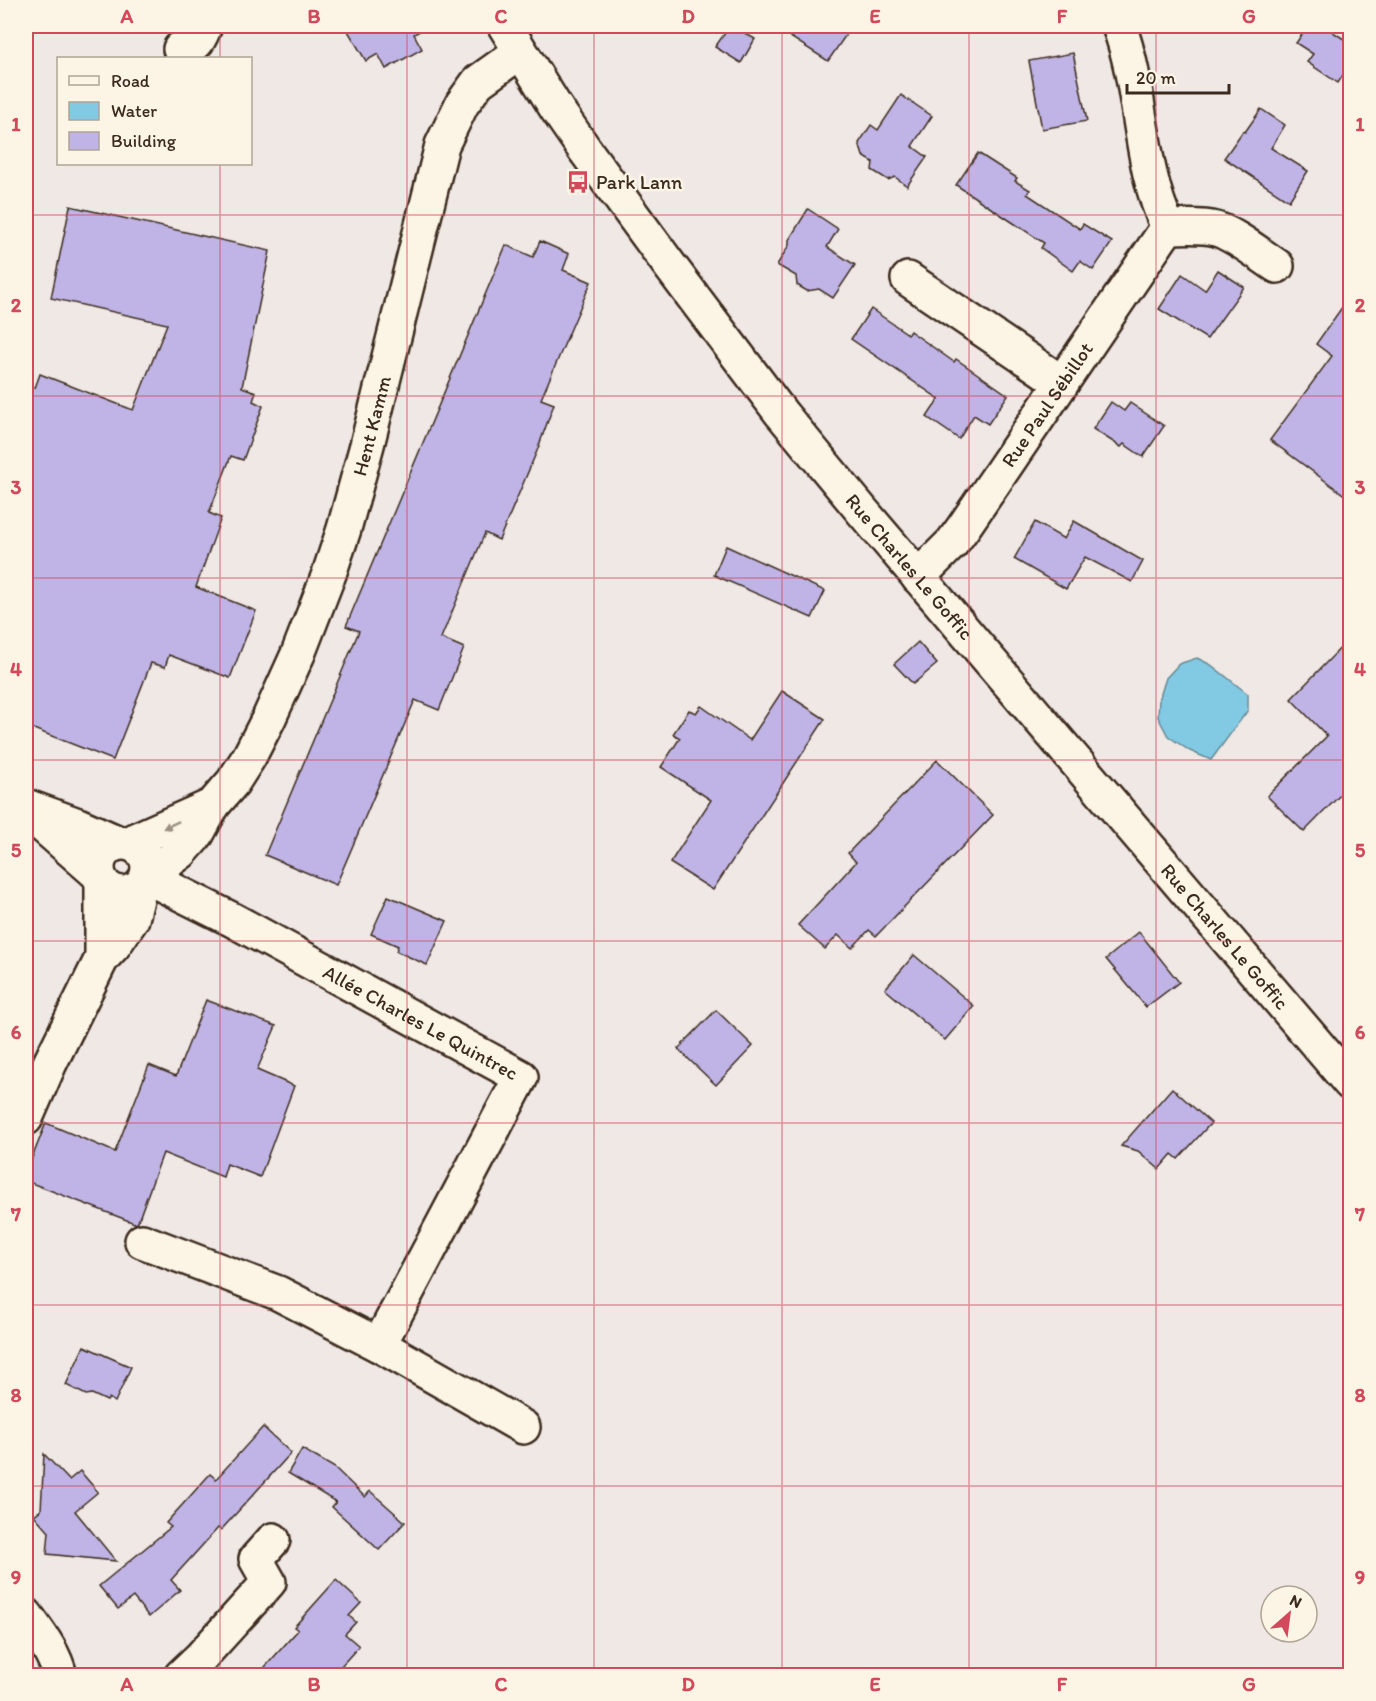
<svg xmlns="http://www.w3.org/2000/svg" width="1376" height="1701" font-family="Itim,sans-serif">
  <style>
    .water { fill: #82cae3; stroke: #668a94; stroke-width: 1.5 }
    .building { fill: #bfb4e5; stroke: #3b2a1e; stroke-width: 1.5 }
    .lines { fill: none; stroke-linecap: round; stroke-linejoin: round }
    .street-casing { stroke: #3b2a1e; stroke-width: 38 }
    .secondary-casing { stroke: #3b2a1e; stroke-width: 38 }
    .street { stroke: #fcf5e5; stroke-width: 33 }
    .secondary { stroke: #fcf5e5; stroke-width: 33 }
    .oneway { fill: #9c9082 }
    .grid { fill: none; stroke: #d1495b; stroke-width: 1.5; stroke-opacity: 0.55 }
    .labels { text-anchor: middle; stroke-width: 5; stroke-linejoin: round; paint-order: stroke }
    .poi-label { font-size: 20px; fill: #3b2a1e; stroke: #fcf5e5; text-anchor: start }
    .street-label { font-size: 20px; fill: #3b2a1e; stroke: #fcf5e5 }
    .neatline { fill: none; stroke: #d1495b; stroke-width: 2 }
    .grid-label { font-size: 20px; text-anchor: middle; font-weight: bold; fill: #d1495b }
  </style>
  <rect width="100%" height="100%" fill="#f0e8e5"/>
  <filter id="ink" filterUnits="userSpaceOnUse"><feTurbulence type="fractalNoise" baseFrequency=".0167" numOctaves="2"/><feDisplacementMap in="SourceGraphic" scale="12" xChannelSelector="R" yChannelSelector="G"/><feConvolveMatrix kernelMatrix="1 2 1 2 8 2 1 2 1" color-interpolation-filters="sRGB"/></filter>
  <g filter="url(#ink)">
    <!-- water -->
    <path class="water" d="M 1197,658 L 1211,665 L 1248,694 L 1248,710 L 1211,760 L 1190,751 L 1168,736 L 1158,717 L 1159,700 L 1166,678 L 1179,664 Z"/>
    <!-- building -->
    <g class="building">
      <path d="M 345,26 L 429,26 L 414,34 L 422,49 L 386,69 L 378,54 L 366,61 Z"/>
      <path d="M 730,26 L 733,26 L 755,39 L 741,63 L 715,47 Z"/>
      <path d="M 773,26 L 852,26 L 828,61 Z"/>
      <path d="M 1308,26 L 1324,26 L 1350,43 L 1350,64 L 1338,83 L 1307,62 L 1313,54 L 1296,43 Z"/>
      <path d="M 1073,53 L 1087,121 L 1042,129 L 1029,61 Z"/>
      <path d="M 901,95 L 932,116 L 912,146 L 927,157 L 907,186 L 895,177 L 888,180 L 872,170 L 873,162 L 863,156 L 859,143 L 871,125 L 878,130 Z"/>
      <path d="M 1261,109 L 1285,125 L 1271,148 L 1308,171 L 1289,201 L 1224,158 L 1243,131 L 1245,132 Z"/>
      <path d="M 978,153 L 1017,178 L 1015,181 L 1030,190 L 1027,194 L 1080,229 L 1083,224 L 1112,242 L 1093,270 L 1080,261 L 1073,271 L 1041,248 L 1044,243 L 956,185 Z"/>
      <path d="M 70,206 L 270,251 L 242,387 L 256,392 L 253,401 L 263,406 L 243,460 L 231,456 L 209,513 L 221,518 L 196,587 L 256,611 L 230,678 L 169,655 L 165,667 L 151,663 L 113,760 L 26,726 L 26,384 L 35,388 L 40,374 L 133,410 L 167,324 L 51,298 Z"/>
      <path d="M 808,209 L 838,229 L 827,247 L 855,265 L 833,298 L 819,289 L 807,291 L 797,285 L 796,276 L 777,265 L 789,245 L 789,240 Z"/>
      <path d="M 540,241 L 569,254 L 563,270 L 591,282 L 541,399 L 554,404 L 537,451 L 499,540 L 485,533 L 441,638 L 464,648 L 439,710 L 415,700 L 336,885 L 265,855 L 359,631 L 346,626 L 506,245 L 533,257 Z"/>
      <path d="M 1218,270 L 1244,287 L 1207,339 L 1159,309 L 1182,274 L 1205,290 Z"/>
      <path d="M 1350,296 L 1350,499 L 1270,440 L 1332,356 L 1316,344 Z"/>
      <path d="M 871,309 L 908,334 L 910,331 L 954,362 L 956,359 L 1008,395 L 988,424 L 974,415 L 959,439 L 927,417 L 939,399 L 851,339 Z"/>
      <path d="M 1111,402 L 1124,411 L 1130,403 L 1164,426 L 1143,457 L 1124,444 L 1121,447 L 1093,429 Z"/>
      <path d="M 1074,521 L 1143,561 L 1132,582 L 1085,557 L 1066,589 L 1014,559 L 1035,522 L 1064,539 Z"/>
      <path d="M 726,546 L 825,591 L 812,618 L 714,575 Z"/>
      <path d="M 1350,638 L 1350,785 L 1304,832 L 1267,796 L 1327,736 L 1291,699 Z"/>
      <path d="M 918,642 L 937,664 L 913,684 L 894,664 Z"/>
      <path d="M 782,691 L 825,719 L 713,890 L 670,863 L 711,800 L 661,767 L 680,738 L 673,734 L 689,710 L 696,713 L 701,706 L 750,740 Z"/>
      <path d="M 937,760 L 993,815 L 876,936 L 869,930 L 852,948 L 838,935 L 825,949 L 798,925 L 856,862 L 848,853 Z"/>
      <path d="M 388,896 L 447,921 L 427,965 L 396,951 L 398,946 L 371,934 Z"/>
      <path d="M 1139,932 L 1179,982 L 1146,1007 L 1106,959 Z"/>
      <path d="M 914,955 L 974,1006 L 945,1040 L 885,989 Z"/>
      <path d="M 206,1000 L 276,1026 L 257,1070 L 294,1086 L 260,1177 L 227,1164 L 223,1177 L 163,1153 L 137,1224 L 26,1181 L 26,1173 L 46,1123 L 115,1152 L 149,1065 L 176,1076 Z"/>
      <path d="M 716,1010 L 753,1046 L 716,1085 L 678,1049 Z"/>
      <path d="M 1172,1088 L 1211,1123 L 1178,1159 L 1172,1154 L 1159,1169 L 1138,1151 L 1121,1146 Z"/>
      <path d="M 84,1346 L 131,1367 L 115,1402 L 109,1398 L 107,1401 L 92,1394 L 86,1395 L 66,1385 Z"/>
      <path d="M 263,1427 L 291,1453 L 221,1530 L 218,1528 L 171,1580 L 180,1590 L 149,1617 L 133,1597 L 118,1609 L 99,1586 L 171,1527 L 166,1523 L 210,1474 L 216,1479 Z"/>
      <path d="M 302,1449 L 335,1468 L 365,1497 L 370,1491 L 405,1522 L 379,1550 L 332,1507 L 336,1502 L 288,1473 Z"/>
      <path d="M 44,1454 L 69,1480 L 80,1471 L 98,1492 L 75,1511 L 116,1561 L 47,1554 L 49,1532 L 34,1515 L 41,1510 Z"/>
      <path d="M 336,1580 L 361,1603 L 349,1616 L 356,1622 L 345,1634 L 359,1646 L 332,1676 L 257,1676 L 298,1630 L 294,1627 Z"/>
    </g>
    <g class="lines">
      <!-- street casing -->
      <g class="street-casing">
        <g id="street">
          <path d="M 180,49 C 197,47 199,40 205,26"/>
          <path d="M 1168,227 C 1184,227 1201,225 1216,229 C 1234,234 1260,255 1277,266"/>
          <path d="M 908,279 L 1062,383"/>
          <path id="s1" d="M 918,577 L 952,543 L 963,528 L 1168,227 C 1138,165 1143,90 1119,26"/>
          <path d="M 26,806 L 78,825 L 119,843"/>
          <path d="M 32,816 L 98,874"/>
          <circle cx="123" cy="868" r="25"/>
          <path d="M 128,843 L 213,805"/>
          <path id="s2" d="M 148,871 L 165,864 L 181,852 L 197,834 L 213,805 L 233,782 L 249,757 L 269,718 L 298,654 L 329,574 L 344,529 L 367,445 L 442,145 L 462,104 L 478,82 L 520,52"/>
          <path id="s3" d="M 147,877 L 233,920 L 521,1077 L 379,1345"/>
          <path d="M 102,882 L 102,958"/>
          <path d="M 26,1118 L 50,1063 L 102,958 L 114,945 L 132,919 L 140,887"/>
          <path d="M 142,1241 L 278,1293 L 379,1345 L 523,1427"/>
          <path d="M 26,1615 C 39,1633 55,1653 60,1676"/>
          <path d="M 181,1676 L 200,1658 L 269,1582 L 256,1559 L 273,1540"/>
        </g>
      </g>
      <!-- secondary casing -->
      <g class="secondary-casing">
        <g id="secondary">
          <path id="s4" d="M 505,26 L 556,108 L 585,150 L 670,266 L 781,413 L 863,512 L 1350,1083"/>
        </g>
      </g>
      <!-- street -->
      <use href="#street" class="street"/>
      <!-- secondary -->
      <use href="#secondary" class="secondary"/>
    </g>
    <!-- one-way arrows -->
    <defs><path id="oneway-solid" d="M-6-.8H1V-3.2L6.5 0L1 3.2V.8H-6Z" transform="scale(1.5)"/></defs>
    <use class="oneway" href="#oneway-solid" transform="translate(171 825) rotate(155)"/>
  </g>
  <!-- grid -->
  <path class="grid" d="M 220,26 L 220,58M 407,26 L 407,1676M 594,26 L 594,1676M 782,26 L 782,1676M 969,26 L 969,1676M 1156,26 L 1156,1676M 220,164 L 220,1676M 26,215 L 1350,215M 26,396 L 1350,396M 26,578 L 1350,578M 26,760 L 1350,760M 26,941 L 1350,941M 26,1123 L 1350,1123M 26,1305 L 1350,1305M 26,1486 L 1350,1486"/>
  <!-- icons -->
  <defs>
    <g id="bus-bare" transform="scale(1.8)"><path d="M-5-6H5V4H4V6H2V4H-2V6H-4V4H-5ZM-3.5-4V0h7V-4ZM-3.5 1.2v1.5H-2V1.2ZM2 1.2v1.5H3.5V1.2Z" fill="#d1495b" stroke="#fcf5e5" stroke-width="2.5" paint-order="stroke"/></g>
  </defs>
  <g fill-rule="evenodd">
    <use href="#bus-bare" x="578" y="182"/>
  </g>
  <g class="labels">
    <!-- poi labels -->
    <g class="poi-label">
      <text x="596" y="189">Park Lann</text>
    </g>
    <!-- street labels -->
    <g class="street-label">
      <text dy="7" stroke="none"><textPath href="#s1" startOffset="216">Rue Paul Sébillot</textPath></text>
      <text dy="7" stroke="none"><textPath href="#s2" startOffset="510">Hent Kamm</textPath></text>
      <text dy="7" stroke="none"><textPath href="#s4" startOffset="676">Rue Charles Le Goffic</textPath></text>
      <text dy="7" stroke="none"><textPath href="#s4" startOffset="1162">Rue Charles Le Goffic</textPath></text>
      <text dy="7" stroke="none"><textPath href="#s3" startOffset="310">Allée Charles Le Quintrec</textPath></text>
    </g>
  </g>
  <!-- margin -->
  <rect width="1376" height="1701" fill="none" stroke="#fcf5e5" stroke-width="66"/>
  <!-- legend -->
  <rect x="57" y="57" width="195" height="108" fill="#fcf5e5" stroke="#afa495" stroke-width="1.5"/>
  <rect x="69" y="76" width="30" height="9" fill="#fcf5e5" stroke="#afa495" stroke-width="1.5"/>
  <text x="111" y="87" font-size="18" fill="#3b2a1e">Road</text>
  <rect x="69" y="102" width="30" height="18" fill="#82cae3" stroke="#afa495" stroke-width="1.5"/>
  <text x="111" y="117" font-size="18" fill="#3b2a1e">Water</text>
  <rect x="69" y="132" width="30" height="18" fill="#bfb4e5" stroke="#afa495" stroke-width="1.5"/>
  <text x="111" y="147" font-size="18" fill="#3b2a1e">Building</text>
  <!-- north arrow -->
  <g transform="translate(1289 1614) rotate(28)"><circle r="28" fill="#fcf5e5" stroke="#afa495" stroke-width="1.5"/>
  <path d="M0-4.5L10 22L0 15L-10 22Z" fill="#d1495b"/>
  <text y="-9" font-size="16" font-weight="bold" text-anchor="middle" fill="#3b2a1e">N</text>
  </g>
  <!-- scale -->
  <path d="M1127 84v9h102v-9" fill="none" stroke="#3b2a1e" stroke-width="3"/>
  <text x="1136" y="84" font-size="18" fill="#3b2a1e" stroke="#fcf5e5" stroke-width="4.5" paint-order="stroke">20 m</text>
  <rect x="33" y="33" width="1310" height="1635" class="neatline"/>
  <g class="grid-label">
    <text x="127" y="23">A</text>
    <text x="314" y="23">B</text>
    <text x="501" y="23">C</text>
    <text x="688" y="23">D</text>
    <text x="875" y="23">E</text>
    <text x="1062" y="23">F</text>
    <text x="1249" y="23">G</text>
    <text x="16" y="131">1</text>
    <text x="1360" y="131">1</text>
    <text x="16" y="312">2</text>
    <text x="1360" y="312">2</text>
    <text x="16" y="494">3</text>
    <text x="1360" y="494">3</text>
    <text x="16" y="676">4</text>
    <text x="1360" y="676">4</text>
    <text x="16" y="857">5</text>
    <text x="1360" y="857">5</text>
    <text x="16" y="1039">6</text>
    <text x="1360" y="1039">6</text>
    <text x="16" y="1221">7</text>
    <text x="1360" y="1221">7</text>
    <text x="16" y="1402">8</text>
    <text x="1360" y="1402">8</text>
    <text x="16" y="1584">9</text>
    <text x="1360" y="1584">9</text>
    <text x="127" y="1691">A</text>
    <text x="314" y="1691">B</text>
    <text x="501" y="1691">C</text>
    <text x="688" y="1691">D</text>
    <text x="875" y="1691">E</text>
    <text x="1062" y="1691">F</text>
    <text x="1249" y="1691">G</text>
  </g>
</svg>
